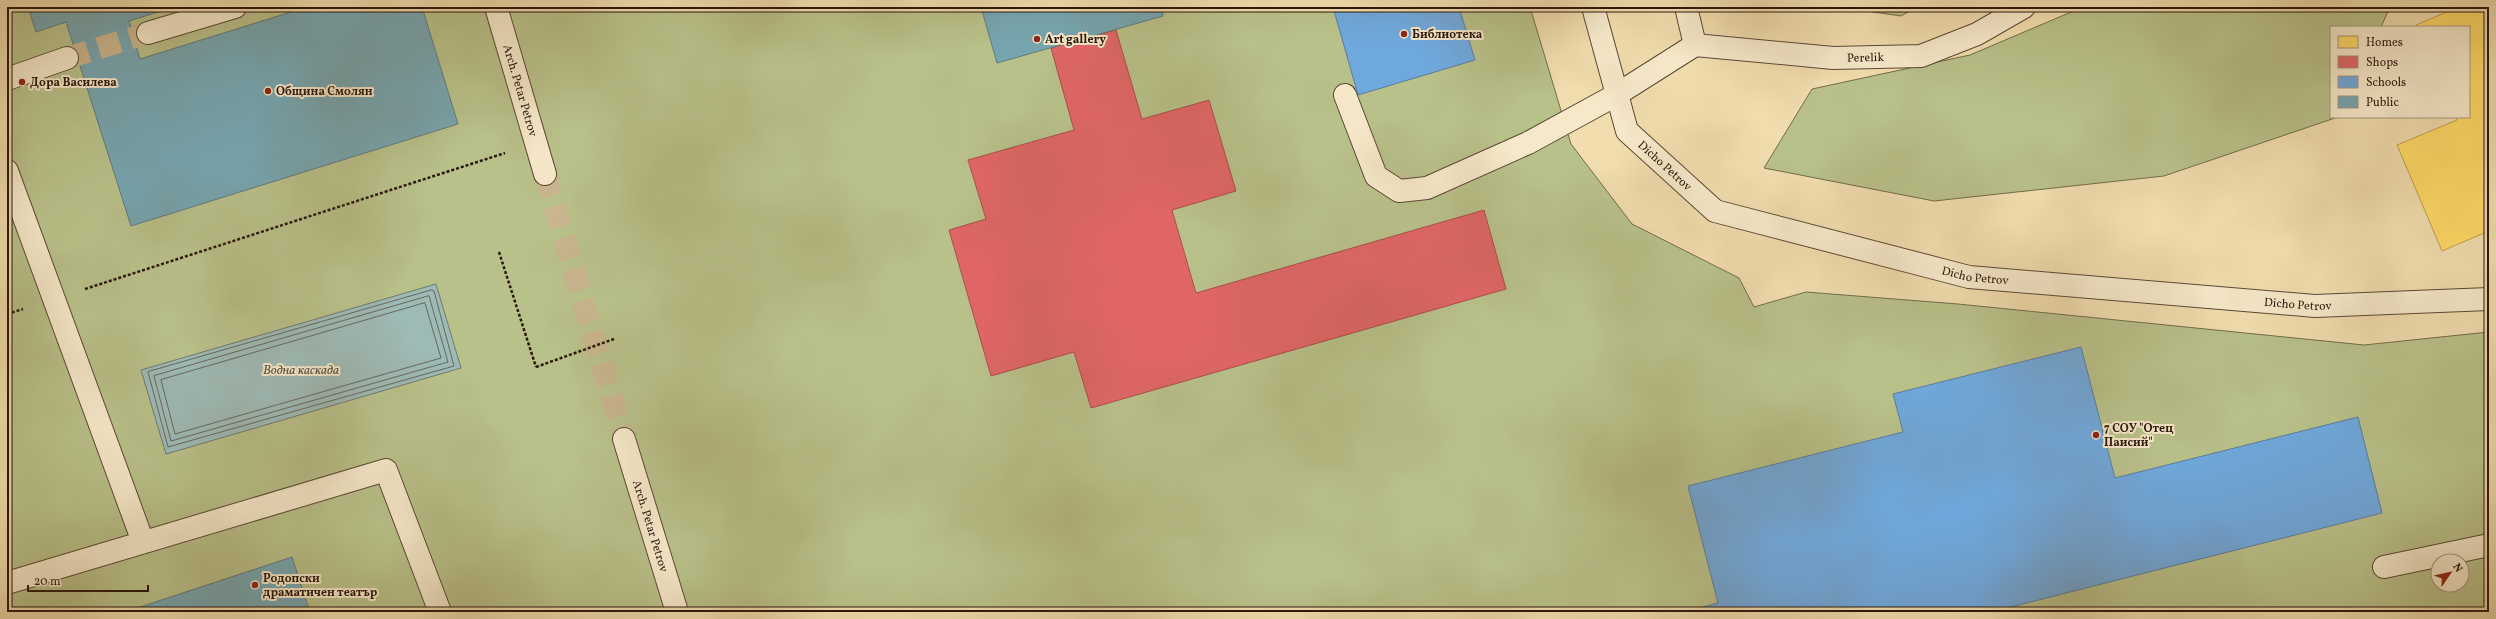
<svg xmlns="http://www.w3.org/2000/svg" width="2496" height="619" font-family="Vollkorn,serif">
  <style>
    .green { fill: #b9c18a; stroke: #726c4b; fill-rule: evenodd }
    .water { fill: #9ebab5; stroke: #707971 }
    .homes { fill: #ffd966; stroke: #bf9f4b }
    .shops { fill: #e06666; stroke: #aa4e4b }
    .schools { fill: #6fa8dc; stroke: #5b7c9e }
    .public { fill: #76a5af; stroke: #607a7e }
    .lines { fill: none; stroke-linecap: round; stroke-linejoin: round }
    .shore { stroke: #646860; stroke-width: 1 }
    .pedestrian-tunnel { stroke: #c9b58e; stroke-width: 22; stroke-dasharray: 22 11; stroke-linecap: butt }
    .minor-tunnel { stroke: #c9b58e; stroke-width: 22; stroke-dasharray: 22 11; stroke-linecap: butt }
    .service-casing { stroke: #5c4834; stroke-width: 24 }
    .pedestrian-casing { stroke: #5c4834; stroke-width: 24 }
    .minor-casing { stroke: #5c4834; stroke-width: 24 }
    .path { stroke: #2b170c; stroke-width: 2.5; stroke-dasharray: 3 2; stroke-linecap: butt }
    .service { stroke: #f6e9ca; stroke-width: 22 }
    .pedestrian { stroke: #f6e9ca; stroke-width: 22 }
    .minor { stroke: #f6e9ca; stroke-width: 22 }
    .path-bridge { stroke: #2b170c; stroke-width: 2.5; stroke-dasharray: 3 2; stroke-linecap: butt }
    .poi-dot { fill: #8f2418; stroke: #f6e9ca; stroke-width: 1.5 }
    .labels { text-anchor: middle; stroke-width: 4; stroke-linejoin: round; paint-order: stroke }
    .poi-label { font-size: 12px; font-weight: bold; fill: #2b170c; stroke: #f6e9ca; text-anchor: start }
    .street-label { font-size: 12px; fill: #2b170c; stroke: #f6e9ca }
    .water-label { font-size: 13px; font-style: italic; fill: #535047; stroke: #f6e9ca }
  </style>
  <rect width="100%" height="100%" fill="#f1ddae"/>
  <filter id="stains"><feTurbulence type="fractalNoise" baseFrequency=".005" numOctaves="4"/><feColorMatrix values="0 0 0 0 .2 0 0 0 0 .09 0 0 0 0 .02 0 0 0 .5 -.17"/></filter>
  <radialGradient id="worn" r=".72"><stop offset=".6" stop-color="#630" stop-opacity="0"/><stop offset="1" stop-color="#630" stop-opacity=".3"/></radialGradient>
  <!-- green -->
  <g class="green">
    <path d="M 7,7 L 1530,7 L 1571,144 L 1632,224 L 1739,278 L 1754,307 L 1806,292 L 1958,304 L 2364,345 L 2489,332 L 2489,612 L 7,612 ZM 2438,561 L 2462,561 L 2462,585 L 2438,585 Z"/>
    <path d="M 1840,7 L 1917,7 L 1901,16 Z"/>
    <path d="M 2083,7 L 2390,7 L 2381,27 L 2331,27 L 2331,117 L 2338,117 L 2164,176 L 1934,201 L 1764,168 L 1812,89 L 1970,55 Z"/>
  </g>
  <!-- water -->
  <path class="water" d="M 436,284 L 461,368 L 166,454 L 141,370 Z"/>
  <!-- homes -->
  <path class="homes" d="M 2458,7 L 2489,7 L 2489,231 L 2442,251 L 2397,145 L 2457,120 L 2456,117 L 2469,117 L 2469,27 L 2417,27 L 2416,25 Z"/>
  <!-- shops -->
  <path class="shops" d="M 1116,30 L 1142,119 L 1209,100 L 1236,191 L 1172,210 L 1196,293 L 1484,210 L 1506,289 L 1091,408 L 1074,352 L 991,376 L 949,230 L 986,219 L 968,160 L 1074,130 L 1051,48 Z"/>
  <!-- schools -->
  <g class="schools">
    <path d="M 1333,7 L 1459,7 L 1475,60 L 1358,95 Z"/>
    <path d="M 2081,347 L 2115,478 L 2358,417 L 2382,513 L 2003,609 L 2003,612 L 1684,612 L 1718,603 L 1688,486 L 1903,432 L 1893,394 Z"/>
  </g>
  <!-- public -->
  <g class="public">
    <path d="M 28,7 L 174,7 L 129,21 L 140,59 L 307,7 L 422,7 L 458,124 L 131,226 L 66,22 L 36,32 Z"/>
    <path d="M 981,7 L 1161,7 L 1163,16 L 997,63 Z"/>
    <path d="M 292,557 L 310,612 L 125,612 Z"/>
  </g>
  <g class="lines">
    <!-- shore -->
    <g class="shore">
      <path d="M 432,290 L 434,291 L 454,366 L 168,447 L 148,372 Z"/>
      <path d="M 429,296 L 448,362 L 171,441 L 154,376 Z"/>
      <path d="M 425,303 L 441,358 L 175,434 L 161,380 Z"/>
    </g>
    <!-- pedestrian-tunnel -->
    <path class="pedestrian-tunnel" d="M 67,58 L 148,33"/>
    <!-- minor-tunnel -->
    <path class="minor-tunnel" d="M 545,174 L 624,439"/>
    <!-- service casing -->
    <g class="service-casing">
      <g id="service">
        <path d="M 148,33 L 235,7"/>
        <path d="M 1345,95 L 1376,176 L 1399,191 L 1427,188 L 1528,143 L 1616,95"/>
        <path d="M 2384,567 L 2489,545"/>
      </g>
    </g>
    <!-- pedestrian casing -->
    <g class="pedestrian-casing">
      <g id="pedestrian">
        <path d="M 7,79 L 67,58"/>
        <path d="M 7,171 L 143,542"/>
        <path d="M 7,583 L 386,470 L 440,612"/>
      </g>
    </g>
    <!-- minor casing -->
    <g class="minor-casing">
      <g id="minor">
        <path id="s1" d="M 496,7 L 545,174"/>
        <path id="s2" d="M 1593,7 L 1627,131 L 1715,211 L 1969,277 L 2315,306 L 2489,299"/>
        <path d="M 1686,7 L 1695,45"/>
        <path id="s3" d="M 1695,45 L 1833,58 L 1921,56 L 1977,34 L 2024,7"/>
        <path d="M 1616,95 L 1695,45"/>
        <path id="s4" d="M 624,439 L 677,612"/>
      </g>
    </g>
    <!-- path -->
    <g class="path">
      <path d="M 499,252 L 536,367"/>
      <path d="M 85,289 L 505,153"/>
      <path d="M 7,314 L 23,309"/>
    </g>
    <!-- service -->
    <use href="#service" class="service"/>
    <!-- pedestrian -->
    <use href="#pedestrian" class="pedestrian"/>
    <!-- minor -->
    <use href="#minor" class="minor"/>
    <!-- path-bridge -->
    <path class="path-bridge" d="M 536,367 L 614,339"/>
  </g>
  <!-- markers -->
  <g class="poi-dot">
    <circle cx="1404" cy="34" r="4"/>
    <circle cx="1037" cy="39" r="4"/>
    <circle cx="22" cy="82" r="4"/>
    <circle cx="268" cy="91" r="4"/>
    <circle cx="2096" cy="435" r="4"/>
    <circle cx="255" cy="585" r="4"/>
  </g>
  <g class="labels">
    <!-- poi labels -->
    <g class="poi-label">
      <text x="1412" y="38">Библиотека</text>
      <text x="1045" y="43">Art gallery</text>
      <text x="30" y="86">Дора Василева</text>
      <text x="276" y="95">Община Смолян</text>
      <text x="2104" y="432">7 СОУ "Отец<tspan x="2104" dy="14">Паисий"</tspan></text>
      <text x="263" y="582">Родопски<tspan x="263" dy="14">драматичен театър</tspan></text>
    </g>
    <!-- street labels -->
    <g class="street-label">
      <text dy="4" stroke="none"><textPath href="#s3" startOffset="171">Perelik</textPath></text>
      <text dy="4" stroke="none"><textPath href="#s1" startOffset="87">Arch. Petar Petrov</textPath></text>
      <text dy="4" stroke="none"><textPath href="#s2" startOffset="180">Dicho Petrov</textPath></text>
      <text dy="4" stroke="none"><textPath href="#s2" startOffset="516">Dicho Petrov</textPath></text>
      <text dy="4" stroke="none"><textPath href="#s2" startOffset="840">Dicho Petrov</textPath></text>
      <text dy="4" stroke="none"><textPath href="#s4" startOffset="91">Arch. Petar Petrov</textPath></text>
    </g>
    <!-- water labels -->
    <g class="water-label">
      <text x="301" y="374">Водна каскада</text>
    </g>
  </g>
  <!-- margin -->
  <rect width="2496" height="619" fill="none" stroke="#f1ddae" stroke-width="24"/>
  <rect x="8" y="8" width="2480" height="603" fill="none" stroke="#2b170c" stroke-width="2"/>
  <rect x="12" y="12" width="2472" height="595" fill="none" stroke="#2b170c"/>
  <!-- legend -->
  <rect x="2330" y="26" width="140" height="92" fill="#f6e9ca" stroke="#a5957e"/>
  <rect x="2338" y="36" width="20" height="12" fill="#ffd966" stroke="#a5957e"/>
  <text x="2366" y="46" font-size="12" fill="#2b170c">Homes</text>
  <rect x="2338" y="56" width="20" height="12" fill="#e06666" stroke="#a5957e"/>
  <text x="2366" y="66" font-size="12" fill="#2b170c">Shops</text>
  <rect x="2338" y="76" width="20" height="12" fill="#6fa8dc" stroke="#a5957e"/>
  <text x="2366" y="86" font-size="12" fill="#2b170c">Schools</text>
  <rect x="2338" y="96" width="20" height="12" fill="#76a5af" stroke="#a5957e"/>
  <text x="2366" y="106" font-size="12" fill="#2b170c">Public</text>
  <!-- north arrow -->
  <g transform="translate(2450 573) rotate(56)"><circle r="19" fill="#f6e9ca" stroke="#a5957e"/>
  <path d="M0-3L7 15L0 10L-7 15Z" fill="#8f2418"/>
  <text y="-6" font-size="11" font-weight="bold" text-anchor="middle" fill="#2b170c">N</text>
  </g>
  <!-- scale -->
  <path d="M28 585v6h120v-6" fill="none" stroke="#2b170c" stroke-width="2"/>
  <text x="34" y="585" font-size="12" fill="#2b170c" stroke="#f6e9ca" stroke-width="3" paint-order="stroke">20 m</text>
  <rect width="100%" height="100%" filter="url(#stains)"/>
  <rect width="100%" height="100%" fill="url(#worn)"/>
</svg>
